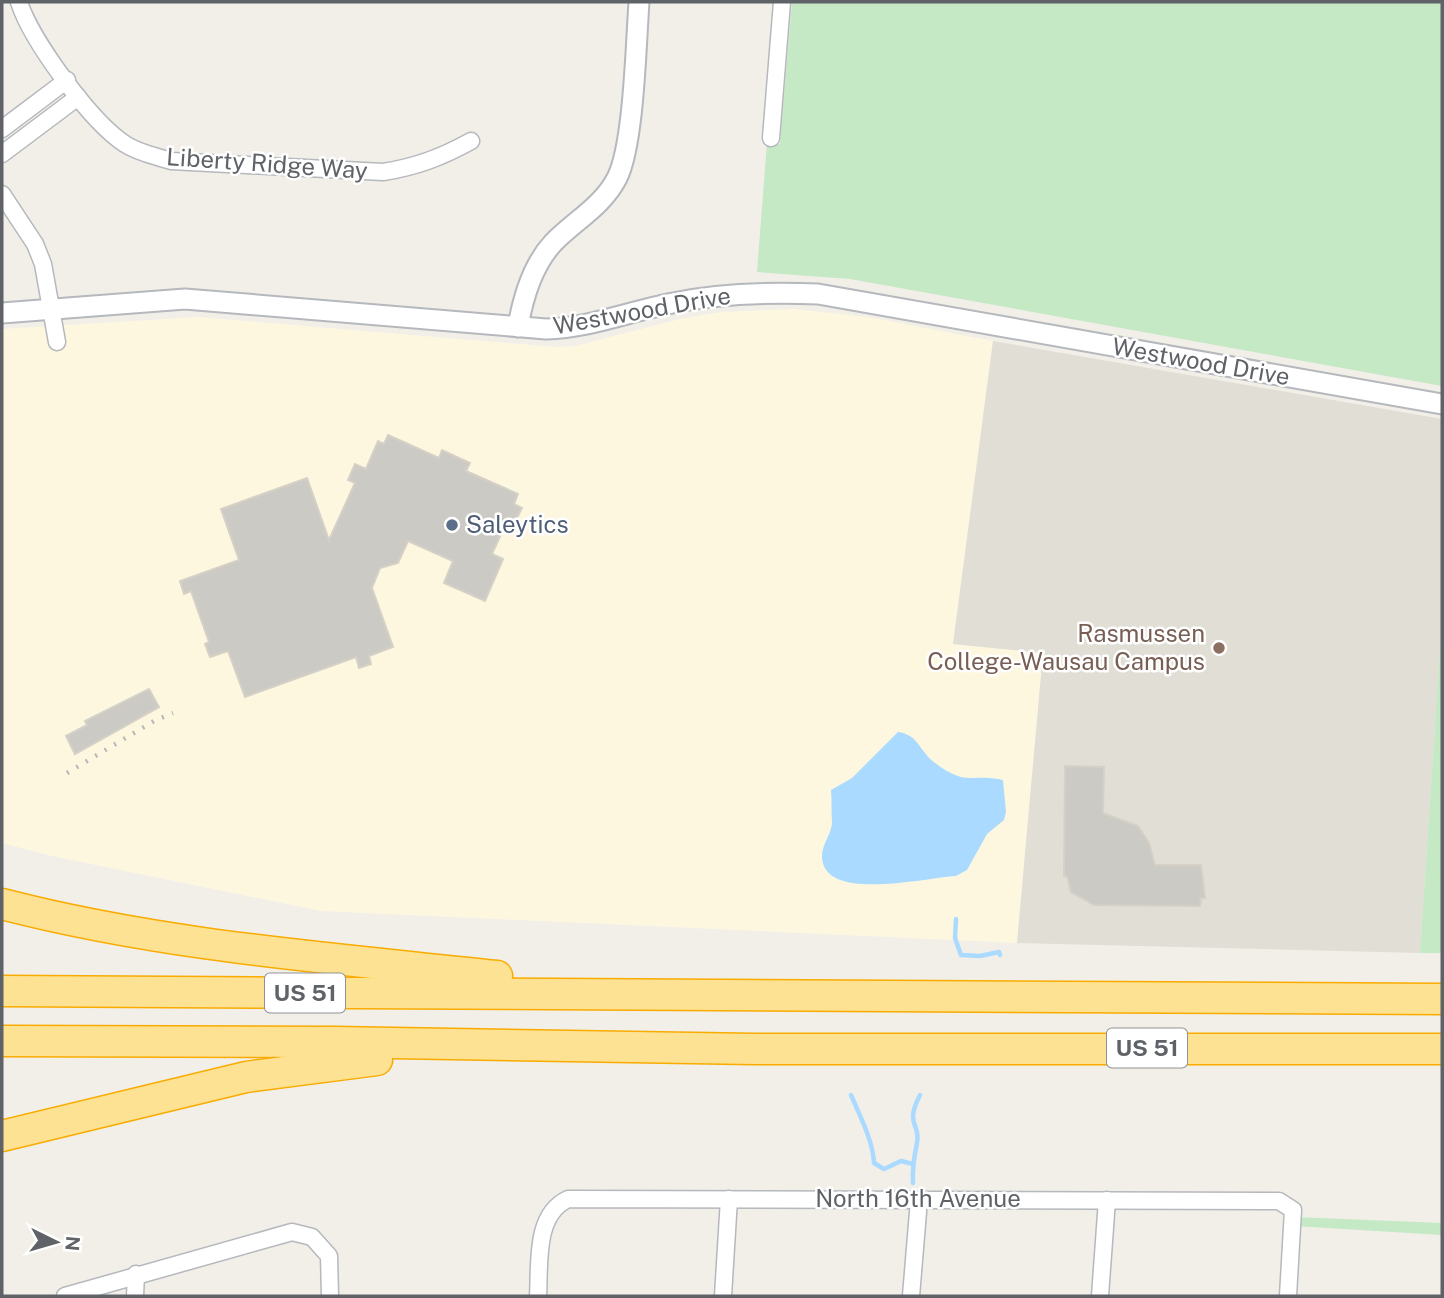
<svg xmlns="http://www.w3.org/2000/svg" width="1444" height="1298" font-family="'Public Sans',sans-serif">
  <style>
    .commercial { fill: #fef7e0 }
    .education { fill: #e1ded6 }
    .green { fill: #c5e8c5 }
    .water { fill: #aadaff }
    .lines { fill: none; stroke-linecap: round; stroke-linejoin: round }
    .stream { stroke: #aadaff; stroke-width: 4.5 }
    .building { fill: #cccac5; stroke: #d6d1c6; stroke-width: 2 }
    .minor-casing { stroke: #b5b8bc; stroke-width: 19 }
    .tertiary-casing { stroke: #b5b8bc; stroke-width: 23 }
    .motorway-casing { stroke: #f9ab00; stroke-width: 33 }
    .minor { stroke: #fff; stroke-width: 16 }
    .tertiary { stroke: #fff; stroke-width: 19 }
    .motorway { stroke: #fde293; stroke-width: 30 }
    .rail { stroke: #b6b7b8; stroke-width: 4.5; stroke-dasharray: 2 9; stroke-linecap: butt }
    .service-dot { fill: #5c6f8a; stroke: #fff; stroke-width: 2.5 }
    .education-dot { fill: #8d6e63; stroke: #fff; stroke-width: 2.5 }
    .labels { text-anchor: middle; stroke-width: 5; stroke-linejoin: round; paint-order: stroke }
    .shield { fill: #fff; stroke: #8f9295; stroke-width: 2 }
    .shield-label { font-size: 23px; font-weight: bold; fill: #5f6368 }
    .street-label { font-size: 24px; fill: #5f6368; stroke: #fff }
    .service-label { font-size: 24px; fill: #4e5e75; stroke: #fff; text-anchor: start }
    .education-label { font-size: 24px; fill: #785e54; stroke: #fff; text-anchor: end }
  </style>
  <rect width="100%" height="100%" fill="#f1efe8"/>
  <!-- commercial -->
  <path class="commercial" d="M 794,309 L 868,317 L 993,341 L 953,644 L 1043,653 L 1017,943 L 321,911 L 52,856 L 2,843 L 2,329 L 198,317 L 556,347 L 575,346 L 684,318 L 722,312 Z"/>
  <!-- education -->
  <path class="education" d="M 993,341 L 1442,419 L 1442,618 L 1420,953 L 1017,943 L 1043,653 L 953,644 Z"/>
  <!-- green -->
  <g class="green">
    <path d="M 792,2 L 1442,2 L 1442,386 L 850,279 L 757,272 L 767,143 L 780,144 Z"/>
    <path d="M 1442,618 L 1442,953 L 1420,953 Z"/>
    <path d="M 1294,1217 L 1442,1223 L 1442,1235 L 1294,1226 Z"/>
  </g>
  <!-- water -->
  <path class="water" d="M 898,732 C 918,734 920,752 935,763 C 967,787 971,773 1003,780 L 1006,812 L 1004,820 L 987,834 L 967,870 L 956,876 C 928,877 825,903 822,858 C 821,845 832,834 832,822 C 831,811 832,801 831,790 L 852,778 Z"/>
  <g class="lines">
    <!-- stream -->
    <g class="stream">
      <path d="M 956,919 L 955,938 L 961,955 L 980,956 L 999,952 L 1000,955"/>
      <path d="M 851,1095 C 860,1116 873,1141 874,1163 L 884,1169 L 901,1161 L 913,1164"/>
      <path d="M 913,1183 C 912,1169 914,1157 917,1143 C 921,1123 904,1126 920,1095"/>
    </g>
  </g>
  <!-- building -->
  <g class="building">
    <path d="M 388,435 L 439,458 L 442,450 L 470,463 L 466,471 L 518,494 L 514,504 L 522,508 L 513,526 L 506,523 L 492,554 L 503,559 L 485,601 L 444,583 L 453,561 L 408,541 L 398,563 L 380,568 L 372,588 L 393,647 L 369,656 L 371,664 L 359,668 L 356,657 L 245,697 L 228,651 L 210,657 L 205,644 L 209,642 L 191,591 L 184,594 L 180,581 L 239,560 L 221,509 L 307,478 L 329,540 L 355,483 L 348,480 L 355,464 L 366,469 L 378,441 L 384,444 Z"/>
    <path d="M 149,689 L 159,707 L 75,754 L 66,736 L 87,725 L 85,721 Z"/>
    <path d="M 1065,766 L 1104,767 L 1103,813 L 1138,826 L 1149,843 L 1155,865 L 1201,865 L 1205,898 L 1201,898 L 1200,906 L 1094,905 L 1071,892 L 1067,876 L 1064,876 Z"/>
  </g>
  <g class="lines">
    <!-- minor casing -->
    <g class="minor-casing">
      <g id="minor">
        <path d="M 19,2 C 31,40 91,122 125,144 C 138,153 156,156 171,161 L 383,172 C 416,167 442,157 471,141"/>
        <path d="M 2,129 L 67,80"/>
        <path d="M 771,138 L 782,2"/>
        <path d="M 2,154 L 78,97"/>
        <path d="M 2,194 L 35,244 L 43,264 L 57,342"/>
        <path d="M 65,1296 L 292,1232 L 312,1237 L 329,1256 L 330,1296"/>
        <path d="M 135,1296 L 136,1274"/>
        <path d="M 538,1296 C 540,1264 534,1215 568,1199 L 1279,1201 L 1293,1210 L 1288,1296"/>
        <path d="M 723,1296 L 729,1199"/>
        <path d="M 911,1296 L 919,1200"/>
        <path d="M 1100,1296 L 1107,1200"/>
      </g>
    </g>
    <!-- tertiary casing -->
    <g class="tertiary-casing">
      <g id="tertiary">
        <path d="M 2,313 L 185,299 L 546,329 C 590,328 630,311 673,303 C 721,293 769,292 818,294 L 1442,404"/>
        <path d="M 518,327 C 523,297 532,266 553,243 C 574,221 602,207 617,178 C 634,145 636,42 639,2"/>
      </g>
    </g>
    <!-- motorway casing -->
    <g class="motorway-casing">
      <g id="motorway">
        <path d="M 2,904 C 164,946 331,958 497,976"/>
        <path d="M 2,991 L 1442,999"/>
        <path d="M 2,1041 L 335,1042 L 754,1049 L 1442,1049"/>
        <path d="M 2,1136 L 246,1077 L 377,1060"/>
      </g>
    </g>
    <!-- minor -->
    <use href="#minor" class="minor"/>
    <!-- tertiary -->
    <use href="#tertiary" class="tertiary"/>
    <!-- motorway -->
    <use href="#motorway" class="motorway"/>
    <!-- rail -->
    <path class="rail" d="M 67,773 L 154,721 L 173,713"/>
  </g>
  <!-- markers -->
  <circle class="service-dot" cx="452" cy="525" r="7"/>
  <circle class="education-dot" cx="1219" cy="648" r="7"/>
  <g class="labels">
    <!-- shield labels -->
    <g class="shield">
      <rect x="265" y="973.5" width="80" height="39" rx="5"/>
      <rect x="1107" y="1028.5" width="80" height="39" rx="5"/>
    </g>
    <g class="shield-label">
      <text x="305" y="1001">US 51</text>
      <text x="1147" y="1056">US 51</text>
    </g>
    <!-- street labels -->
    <g class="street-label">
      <text transform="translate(267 164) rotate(4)" y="8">Liberty Ridge Way</text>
      <text transform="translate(642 311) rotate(-10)" y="8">Westwood Drive</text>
      <text transform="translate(1201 362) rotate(10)" y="8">Westwood Drive</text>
      <text x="918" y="1207">North 16th Avenue</text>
    </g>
    <!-- service labels -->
    <g class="service-label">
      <text x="466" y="533">Saleytics</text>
    </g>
    <!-- education labels -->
    <g class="education-label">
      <text x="1205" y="642">Rasmussen<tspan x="1205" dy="28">College-Wausau Campus</tspan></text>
    </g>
  </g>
  <!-- border -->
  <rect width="1444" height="1298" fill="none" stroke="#5f6368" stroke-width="7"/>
  <!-- north arrow -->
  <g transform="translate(56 1242) rotate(95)" stroke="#ffffff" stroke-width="5" paint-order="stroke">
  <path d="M0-5L12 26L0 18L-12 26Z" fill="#5f6368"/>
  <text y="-10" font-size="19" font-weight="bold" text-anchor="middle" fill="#5f6368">N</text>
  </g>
</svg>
